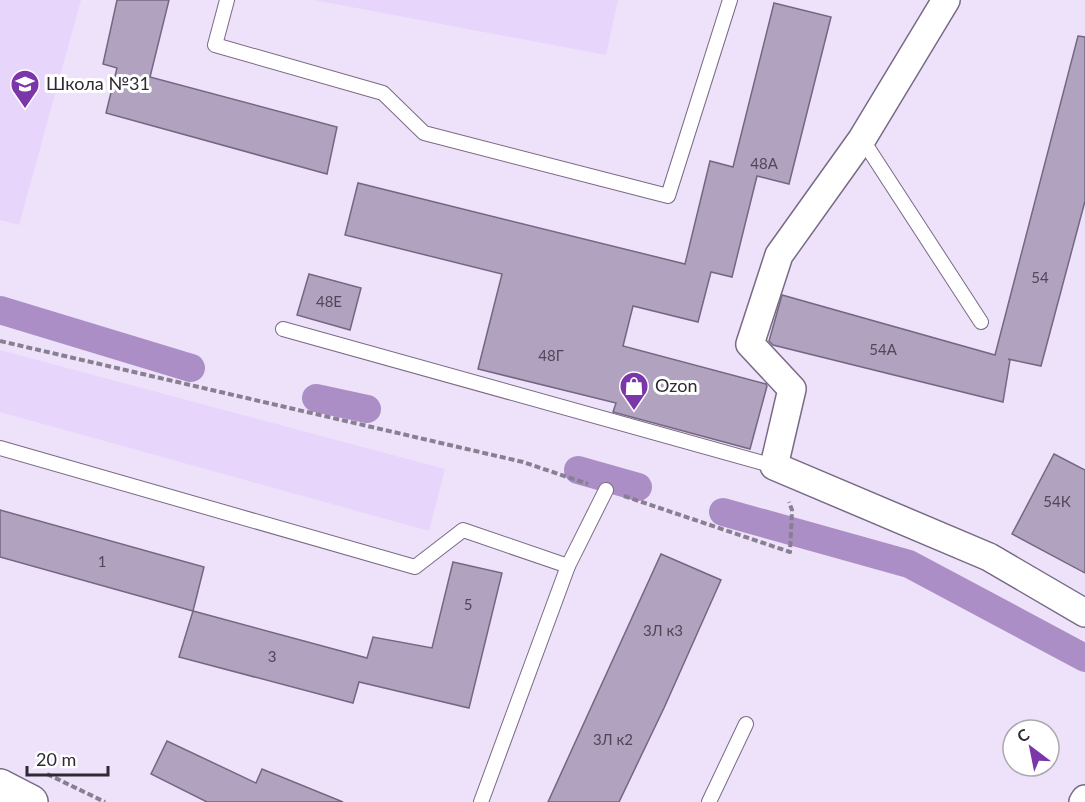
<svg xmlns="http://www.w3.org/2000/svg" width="1085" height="802" font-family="Lato,sans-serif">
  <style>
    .built { fill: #e8d5fb }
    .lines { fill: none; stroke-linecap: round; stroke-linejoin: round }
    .canal { stroke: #ab8ec5; stroke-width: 28 }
    .building { fill: #b1a2bf; stroke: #756782; stroke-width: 1.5 }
    .service-casing { stroke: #786a85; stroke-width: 16 }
    .minor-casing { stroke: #786a85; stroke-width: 30 }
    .primary-casing { stroke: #786a85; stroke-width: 36 }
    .path { stroke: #887f90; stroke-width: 4; stroke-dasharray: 6 3; stroke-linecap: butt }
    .service { stroke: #fff; stroke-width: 14 }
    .minor { stroke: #fff; stroke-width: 27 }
    .primary { stroke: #fff; stroke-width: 33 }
    .labels { text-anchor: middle; stroke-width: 6; stroke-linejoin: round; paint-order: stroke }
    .number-label { font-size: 15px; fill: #504757 }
    .poi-label { font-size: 18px; fill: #2f2934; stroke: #fff; text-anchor: start }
  </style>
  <rect width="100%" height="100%" fill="#eee2fb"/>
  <!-- built -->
  <g class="built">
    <path d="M 0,0 L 81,0 L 19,225 L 0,220 Z"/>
    <path d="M 314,0 L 618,0 L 606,55 Z"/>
    <path d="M 0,350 L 445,469 L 429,531 L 0,412 Z"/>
  </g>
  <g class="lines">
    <!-- canal -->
    <g class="canal">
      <path d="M 0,310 L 191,368"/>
      <path d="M 316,398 L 367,409"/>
      <path d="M 578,470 L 638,487"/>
      <path d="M 723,512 L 909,564 L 1085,658"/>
    </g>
  </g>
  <!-- building -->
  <g class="building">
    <path d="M 117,0 L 169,0 L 150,77 L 337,127 L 327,174 L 106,113 L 117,68 L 103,64 Z"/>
    <path d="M 774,3 L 831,17 L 789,184 L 757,176 L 732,277 L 711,272 L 698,322 L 633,306 L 623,346 L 766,384 L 767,386 L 750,449 L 613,412 L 616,403 L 478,369 L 502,274 L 345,235 L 358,183 L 685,264 L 710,161 L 733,167 Z"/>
    <path d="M 1078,36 L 1085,37 L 1085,201 L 1041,366 L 1008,359 L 1010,360 L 1003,402 L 773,345 L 769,341 L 782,295 L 995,355 Z"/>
    <path d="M 309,274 L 361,288 L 350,330 L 297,315 Z"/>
    <path d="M 1054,454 L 1085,470 L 1085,573 L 1012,534 Z"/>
    <path d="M 0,510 L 204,567 L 193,611 L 0,557 Z"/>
    <path d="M 661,554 L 721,580 L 664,708 L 619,802 L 548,802 Z"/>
    <path d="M 453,562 L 502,573 L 469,708 L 359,682 L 353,703 L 179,657 L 193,611 L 367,658 L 373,637 L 432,648 Z"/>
    <path d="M 167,741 L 256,783 L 262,769 L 343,802 L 207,802 L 151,774 Z"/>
  </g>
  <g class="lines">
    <!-- service casing -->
    <g class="service-casing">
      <g id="service">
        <path d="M 227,0 L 215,45 L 383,93 L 424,133 L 668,196 L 730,0"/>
        <path d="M 862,139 L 981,322"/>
        <path d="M 283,329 L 774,466"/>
        <path d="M 0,448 L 415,567 L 463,530 L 568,566"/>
        <path d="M 481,802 L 568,566 L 606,490"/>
        <path d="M 709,802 L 746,724"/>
      </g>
    </g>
    <!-- minor casing -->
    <g class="minor-casing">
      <g id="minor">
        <path d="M 946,0 L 862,139 L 779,255 L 750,344 L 792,389 L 774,466 L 989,557 L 1085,613"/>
        <path d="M 1083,802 L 1085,799"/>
      </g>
    </g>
    <!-- primary casing -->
    <g class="primary-casing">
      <path id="primary" d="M 0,786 L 31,802"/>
    </g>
    <!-- path -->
    <g class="path">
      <path d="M 0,341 L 523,462 L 588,484"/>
      <path d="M 624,496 L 790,552 L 792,510 L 789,502"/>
      <path d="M 47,774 L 105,802"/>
    </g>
    <!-- service -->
    <use href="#service" class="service"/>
    <!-- minor -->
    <use href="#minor" class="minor"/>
    <!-- primary -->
    <use href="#primary" class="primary"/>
  </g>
  <!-- icons -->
  <defs>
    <g id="school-pin" transform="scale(1.5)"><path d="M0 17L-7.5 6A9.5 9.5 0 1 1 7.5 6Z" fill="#7b36aa" stroke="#fff"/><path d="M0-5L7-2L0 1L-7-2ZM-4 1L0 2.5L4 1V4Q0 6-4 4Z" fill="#fff"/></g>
    <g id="shop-pin" transform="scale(1.5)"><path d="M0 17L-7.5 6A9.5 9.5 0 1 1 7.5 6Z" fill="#7b36aa" stroke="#fff"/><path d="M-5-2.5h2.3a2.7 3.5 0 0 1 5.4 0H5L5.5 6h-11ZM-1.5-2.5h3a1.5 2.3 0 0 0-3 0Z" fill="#fff"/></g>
  </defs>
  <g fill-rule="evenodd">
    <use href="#school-pin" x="25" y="84"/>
    <use href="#shop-pin" x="634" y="386"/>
  </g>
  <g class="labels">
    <!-- number labels -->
    <g class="number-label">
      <text x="764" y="169">48А</text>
      <text x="1040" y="283">54</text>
      <text x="329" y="307">48Е</text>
      <text x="883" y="355">54А</text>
      <text x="551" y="361">48Г</text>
      <text x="1057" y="507">54К</text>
      <text x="102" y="567">1</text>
      <text x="468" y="610">5</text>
      <text x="663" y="636">3Л к3</text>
      <text x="272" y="662">3</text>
      <text x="613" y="745">3Л к2</text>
    </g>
    <!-- poi labels -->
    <g class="poi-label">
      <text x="46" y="90">Школа №31</text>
      <text x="655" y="392">Ozon</text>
    </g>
  </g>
  <!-- north arrow -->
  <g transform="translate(1031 748) rotate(328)"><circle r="28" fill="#ffffff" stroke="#aca9ae" stroke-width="1.5"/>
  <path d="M0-4.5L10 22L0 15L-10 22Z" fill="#7b36aa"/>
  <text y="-9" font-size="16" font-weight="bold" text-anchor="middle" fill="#2f2934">С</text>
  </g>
  <!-- scale -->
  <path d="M27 766v9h81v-9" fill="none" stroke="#2f2934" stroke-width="3"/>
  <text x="36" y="766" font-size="18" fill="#2f2934" stroke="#ffffff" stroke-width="4.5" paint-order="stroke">20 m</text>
</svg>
